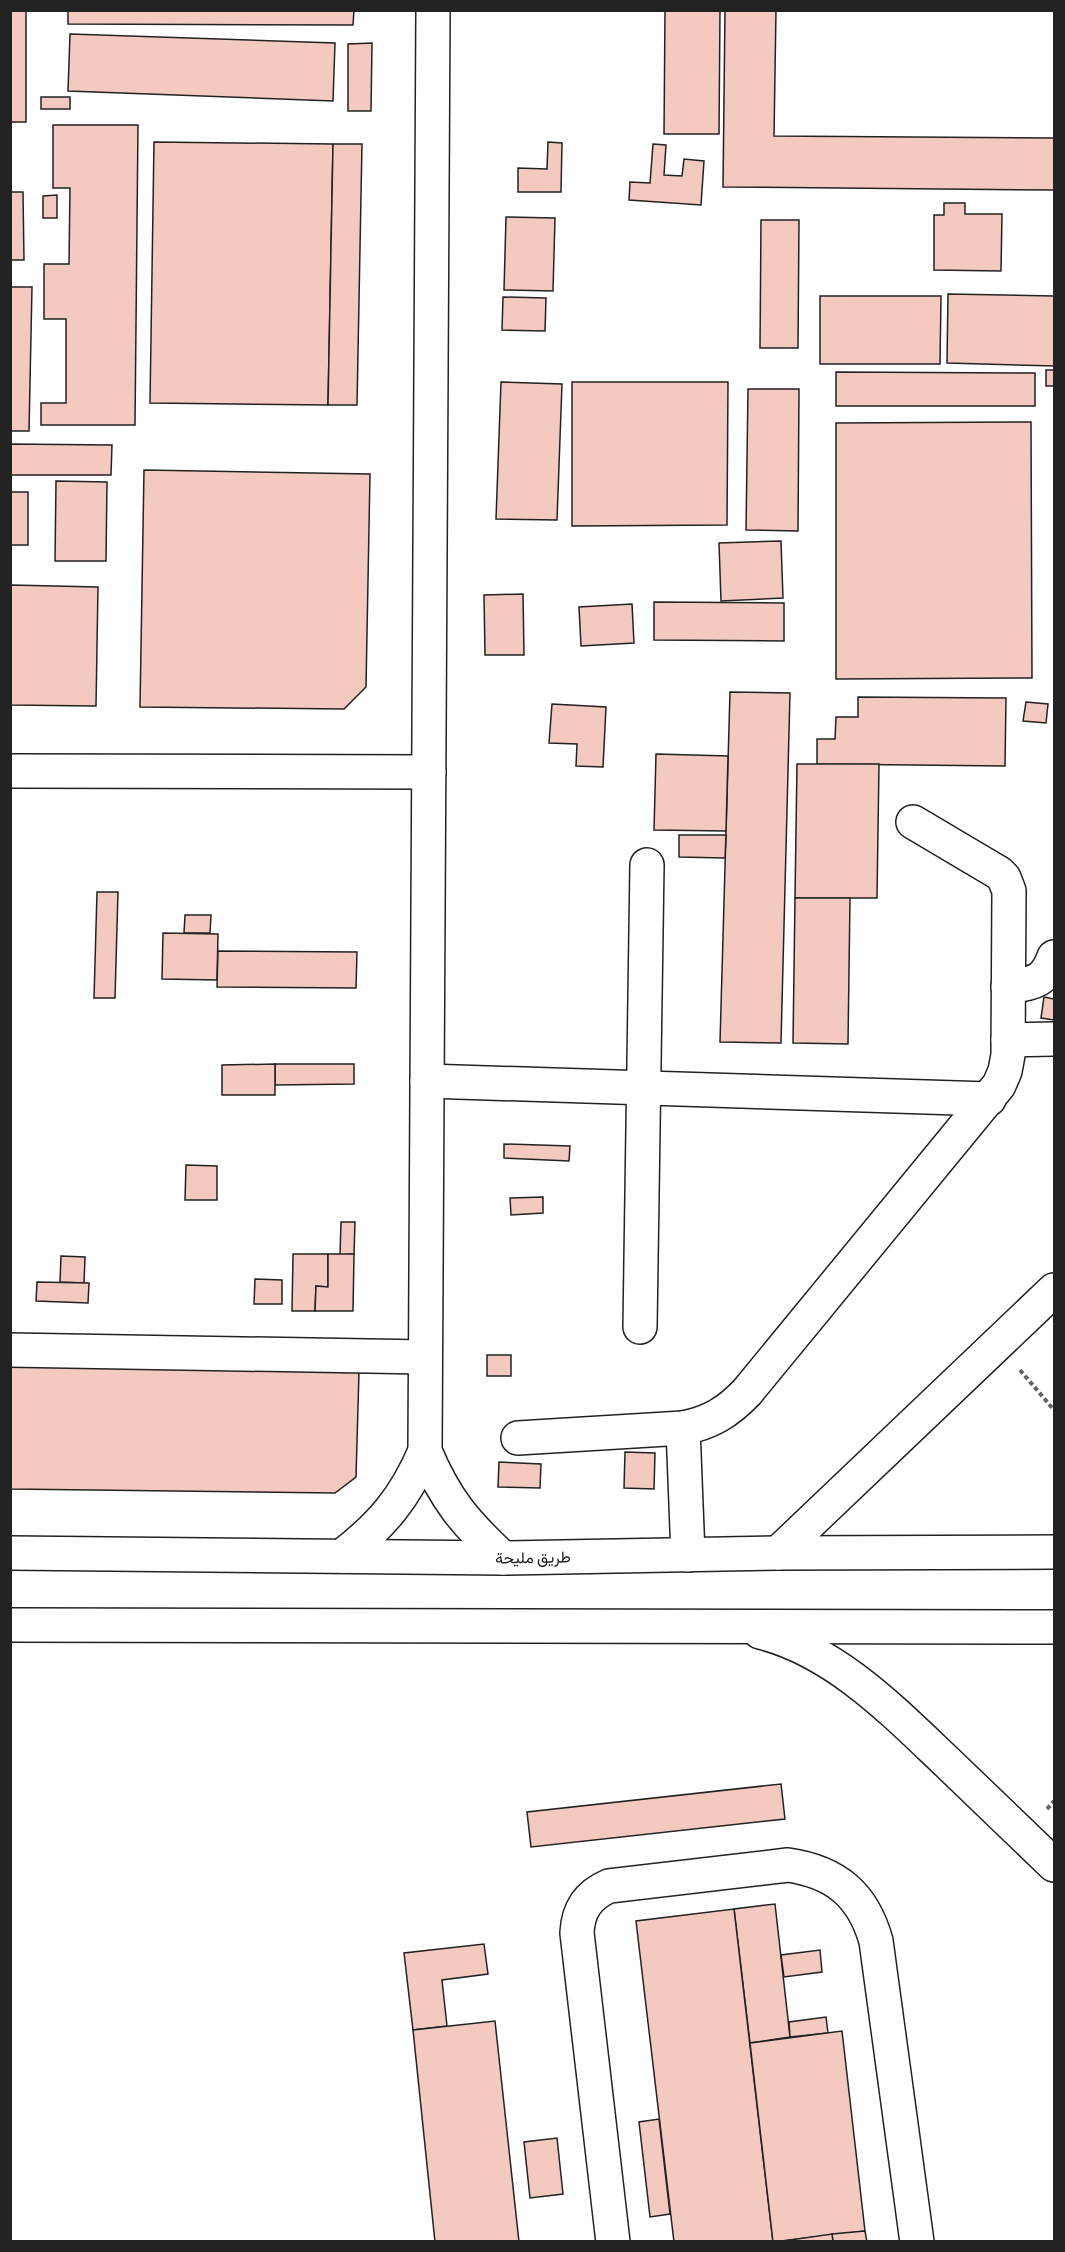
<svg xmlns="http://www.w3.org/2000/svg" width="1065" height="2252" font-family="Barlow,Vazirmatn,sans-serif">
  <style>
    .building { fill: #f3c9c0; stroke: #222; stroke-width: 1.5 }
    .lines { fill: none; stroke-linecap: round; stroke-linejoin: round }
    .minor-casing { stroke: #222; stroke-width: 36 }
    .major-casing { stroke: #222; stroke-width: 36 }
    .path { stroke: #646464; stroke-width: 4; stroke-dasharray: 4.5 3; stroke-linecap: butt }
    .minor { stroke: #fff; stroke-width: 33 }
    .major { stroke: #fff; stroke-width: 33 }
    .labels { text-anchor: middle; stroke-width: 4.5; stroke-linejoin: round; paint-order: stroke }
    .street-label { font-size: 16px; fill: #222; stroke: #fff }
  </style>
  <rect width="100%" height="100%" fill="#fff"/>
  <!-- building -->
  <g class="building">
    <rect x="10" y="10" width="16" height="112"/>
    <path d="M 68,10 L 354,10 L 353,25 L 68,24 Z"/>
    <path d="M 665,10 L 720,10 L 719,134 L 664,134 Z"/>
    <path d="M 725,10 L 776,10 L 774,136 L 1054,138 L 1054,190 L 723,187 Z"/>
    <path d="M 70,34 L 335,43 L 333,101 L 68,91 Z"/>
    <path d="M 372,43 L 371,111 L 348,111 L 348,44 Z"/>
    <rect x="41" y="97" width="29" height="12"/>
    <path d="M 53,125 L 138,125 L 135,425 L 41,425 L 41,403 L 66,403 L 66,319 L 44,319 L 44,264 L 69,264 L 70,188 L 53,188 Z"/>
    <path d="M 154,142 L 333,144 L 328,405 L 150,403 Z"/>
    <path d="M 548,142 L 562,143 L 561,192 L 518,192 L 518,168 L 547,169 Z"/>
    <path d="M 333,144 L 362,144 L 357,405 L 328,405 Z"/>
    <path d="M 653,144 L 666,145 L 664,175 L 682,176 L 684,159 L 704,161 L 701,205 L 629,200 L 630,182 L 650,183 Z"/>
    <path d="M 10,192 L 23,192 L 24,260 L 10,260 Z"/>
    <path d="M 57,195 L 57,218 L 43,218 L 43,196 Z"/>
    <path d="M 944,203 L 965,203 L 965,214 L 1002,214 L 1001,271 L 934,270 L 934,215 L 944,215 Z"/>
    <path d="M 506,217 L 555,218 L 553,291 L 504,290 Z"/>
    <path d="M 761,220 L 799,220 L 798,348 L 760,348 Z"/>
    <path d="M 10,287 L 32,287 L 29,431 L 10,431 Z"/>
    <path d="M 948,294 L 1054,296 L 1054,366 L 947,363 Z"/>
    <path d="M 820,296 L 941,296 L 940,364 L 820,364 Z"/>
    <path d="M 503,297 L 546,298 L 545,331 L 502,330 Z"/>
    <rect x="1046" y="370" width="8" height="16"/>
    <path d="M 836,372 L 1035,373 L 1035,406 L 836,406 Z"/>
    <path d="M 501,382 L 562,384 L 557,520 L 496,519 Z"/>
    <path d="M 572,382 L 728,382 L 727,525 L 572,526 Z"/>
    <path d="M 748,389 L 799,389 L 798,531 L 746,530 Z"/>
    <path d="M 1031,422 L 1032,678 L 836,679 L 836,423 Z"/>
    <path d="M 10,444 L 112,445 L 111,475 L 10,475 Z"/>
    <path d="M 144,470 L 370,474 L 366,687 L 344,709 L 140,707 Z"/>
    <path d="M 56,481 L 107,482 L 106,561 L 55,561 Z"/>
    <rect x="10" y="492" width="18" height="53"/>
    <path d="M 781,541 L 783,598 L 721,601 L 719,543 Z"/>
    <path d="M 10,585 L 98,587 L 96,706 L 10,705 Z"/>
    <path d="M 523,594 L 524,655 L 485,655 L 484,595 Z"/>
    <path d="M 654,602 L 784,603 L 784,641 L 654,640 Z"/>
    <path d="M 632,604 L 634,643 L 581,646 L 579,607 Z"/>
    <path d="M 730,692 L 790,693 L 781,1043 L 720,1042 Z"/>
    <path d="M 858,697 L 1006,698 L 1005,766 L 817,764 L 817,739 L 835,739 L 836,717 L 858,717 Z"/>
    <path d="M 1026,702 L 1048,704 L 1046,723 L 1023,721 Z"/>
    <path d="M 552,704 L 606,707 L 603,767 L 576,766 L 577,744 L 549,743 Z"/>
    <path d="M 656,754 L 728,756 L 726,831 L 654,830 Z"/>
    <path d="M 797,764 L 879,764 L 877,898 L 795,898 Z"/>
    <path d="M 679,835 L 726,835 L 725,858 L 679,857 Z"/>
    <path d="M 97,892 L 118,892 L 115,998 L 94,998 Z"/>
    <path d="M 795,898 L 850,898 L 848,1044 L 793,1043 Z"/>
    <path d="M 185,915 L 211,915 L 210,933 L 184,933 Z"/>
    <path d="M 163,933 L 218,934 L 217,980 L 162,979 Z"/>
    <path d="M 218,951 L 357,952 L 356,988 L 217,987 Z"/>
    <path d="M 1044,997 L 1054,999 L 1054,1020 L 1041,1018 Z"/>
    <path d="M 275,1064 L 354,1064 L 354,1084 L 275,1085 Z"/>
    <path d="M 275,1064 L 275,1095 L 222,1095 L 222,1065 Z"/>
    <path d="M 504,1144 L 570,1146 L 569,1161 L 504,1158 Z"/>
    <path d="M 186,1165 L 217,1166 L 217,1200 L 185,1200 Z"/>
    <path d="M 543,1197 L 543,1213 L 511,1215 L 510,1198 Z"/>
    <path d="M 341,1222 L 355,1222 L 354,1254 L 340,1255 Z"/>
    <path d="M 293,1254 L 328,1254 L 328,1287 L 316,1286 L 315,1311 L 292,1311 Z"/>
    <path d="M 328,1254 L 354,1254 L 353,1311 L 315,1311 L 316,1286 L 328,1287 Z"/>
    <path d="M 61,1256 L 85,1257 L 84,1283 L 60,1282 Z"/>
    <path d="M 255,1279 L 282,1280 L 282,1304 L 254,1304 Z"/>
    <path d="M 37,1282 L 89,1283 L 88,1303 L 36,1301 Z"/>
    <rect x="487" y="1355" width="24" height="21"/>
    <path d="M 10,1366 L 359,1372 L 356,1477 L 335,1493 L 10,1489 Z"/>
    <path d="M 625,1452 L 655,1453 L 654,1489 L 624,1488 Z"/>
    <path d="M 499,1462 L 541,1464 L 540,1488 L 498,1487 Z"/>
    <path d="M 781,1784 L 785,1819 L 531,1847 L 527,1812 Z"/>
    <path d="M 775,1904 L 790,2037 L 750,2043 L 734,1909 Z"/>
    <path d="M 734,1909 L 773,2242 L 674,2242 L 636,1921 Z"/>
    <path d="M 484,1944 L 488,1974 L 442,1980 L 447,2026 L 413,2030 L 404,1953 Z"/>
    <path d="M 820,1950 L 822,1972 L 784,1977 L 781,1955 Z"/>
    <path d="M 826,2017 L 828,2033 L 790,2037 L 789,2022 Z"/>
    <path d="M 495,2021 L 519,2242 L 435,2242 L 413,2030 Z"/>
    <path d="M 842,2031 L 865,2231 L 773,2242 L 750,2043 Z"/>
    <path d="M 659,2119 L 670,2214 L 650,2217 L 639,2122 Z"/>
    <path d="M 557,2138 L 563,2194 L 530,2198 L 524,2142 Z"/>
    <path d="M 865,2231 L 867,2242 L 833,2242 L 832,2234 Z"/>
    <path d="M 832,2234 L 833,2242 L 776,2242 Z"/>
  </g>
  <g class="lines">
    <!-- minor casing -->
    <g class="minor-casing">
      <g id="minor">
        <path d="M 433,10 L 425,1451 C 445,1499 465,1523 503,1558"/>
        <path d="M 10,771 L 429,772"/>
        <path d="M 1008,987 C 1032,983 1045,983 1054,957"/>
        <path d="M 1008,1040 L 1054,1039"/>
        <path d="M 427,1081 L 989,1099"/>
        <path d="M 640,1327 L 647,865"/>
        <path d="M 10,1350 L 425,1357"/>
        <path d="M 683,1428 L 688,1555"/>
        <path d="M 518,1438 L 683,1428 C 710,1423 728,1412 747,1392 L 999,1085 L 1005,1071 L 1008,1055 L 1009,891 L 1004,878 L 999,873 L 913,822"/>
        <path d="M 342,1556 C 382,1525 405,1498 425,1451"/>
        <path d="M 613,2242 L 577,1933 C 578,1910 588,1895 609,1886 L 788,1865 C 836,1872 863,1895 876,1941 L 917,2242"/>
      </g>
    </g>
    <!-- major casing -->
    <g class="major-casing">
      <g id="major">
        <path d="M 10,1553 L 503,1558 L 778,1553 L 1054,1552"/>
        <path d="M 778,1553 L 1054,1290"/>
        <path d="M 10,1625 L 1054,1627"/>
        <path d="M 760,1632 C 836,1651 894,1712 949,1764 C 984,1798 1019,1831 1054,1865"/>
      </g>
    </g>
    <!-- path -->
    <g class="path">
      <path d="M 1020,1370 L 1054,1410"/>
      <path d="M 1047,1809 L 1054,1801"/>
    </g>
    <!-- minor -->
    <use href="#minor" class="minor"/>
    <!-- major -->
    <use href="#major" class="major"/>
  </g>
  <g class="labels">
    <!-- street labels -->
    <g class="street-label">
      <text transform="translate(533 1557) rotate(-1)" y="6">طريق مليحة</text>
    </g>
  </g>
  <!-- border -->
  <rect width="1065" height="2252" fill="none" stroke="#222222" stroke-width="24"/>
</svg>
